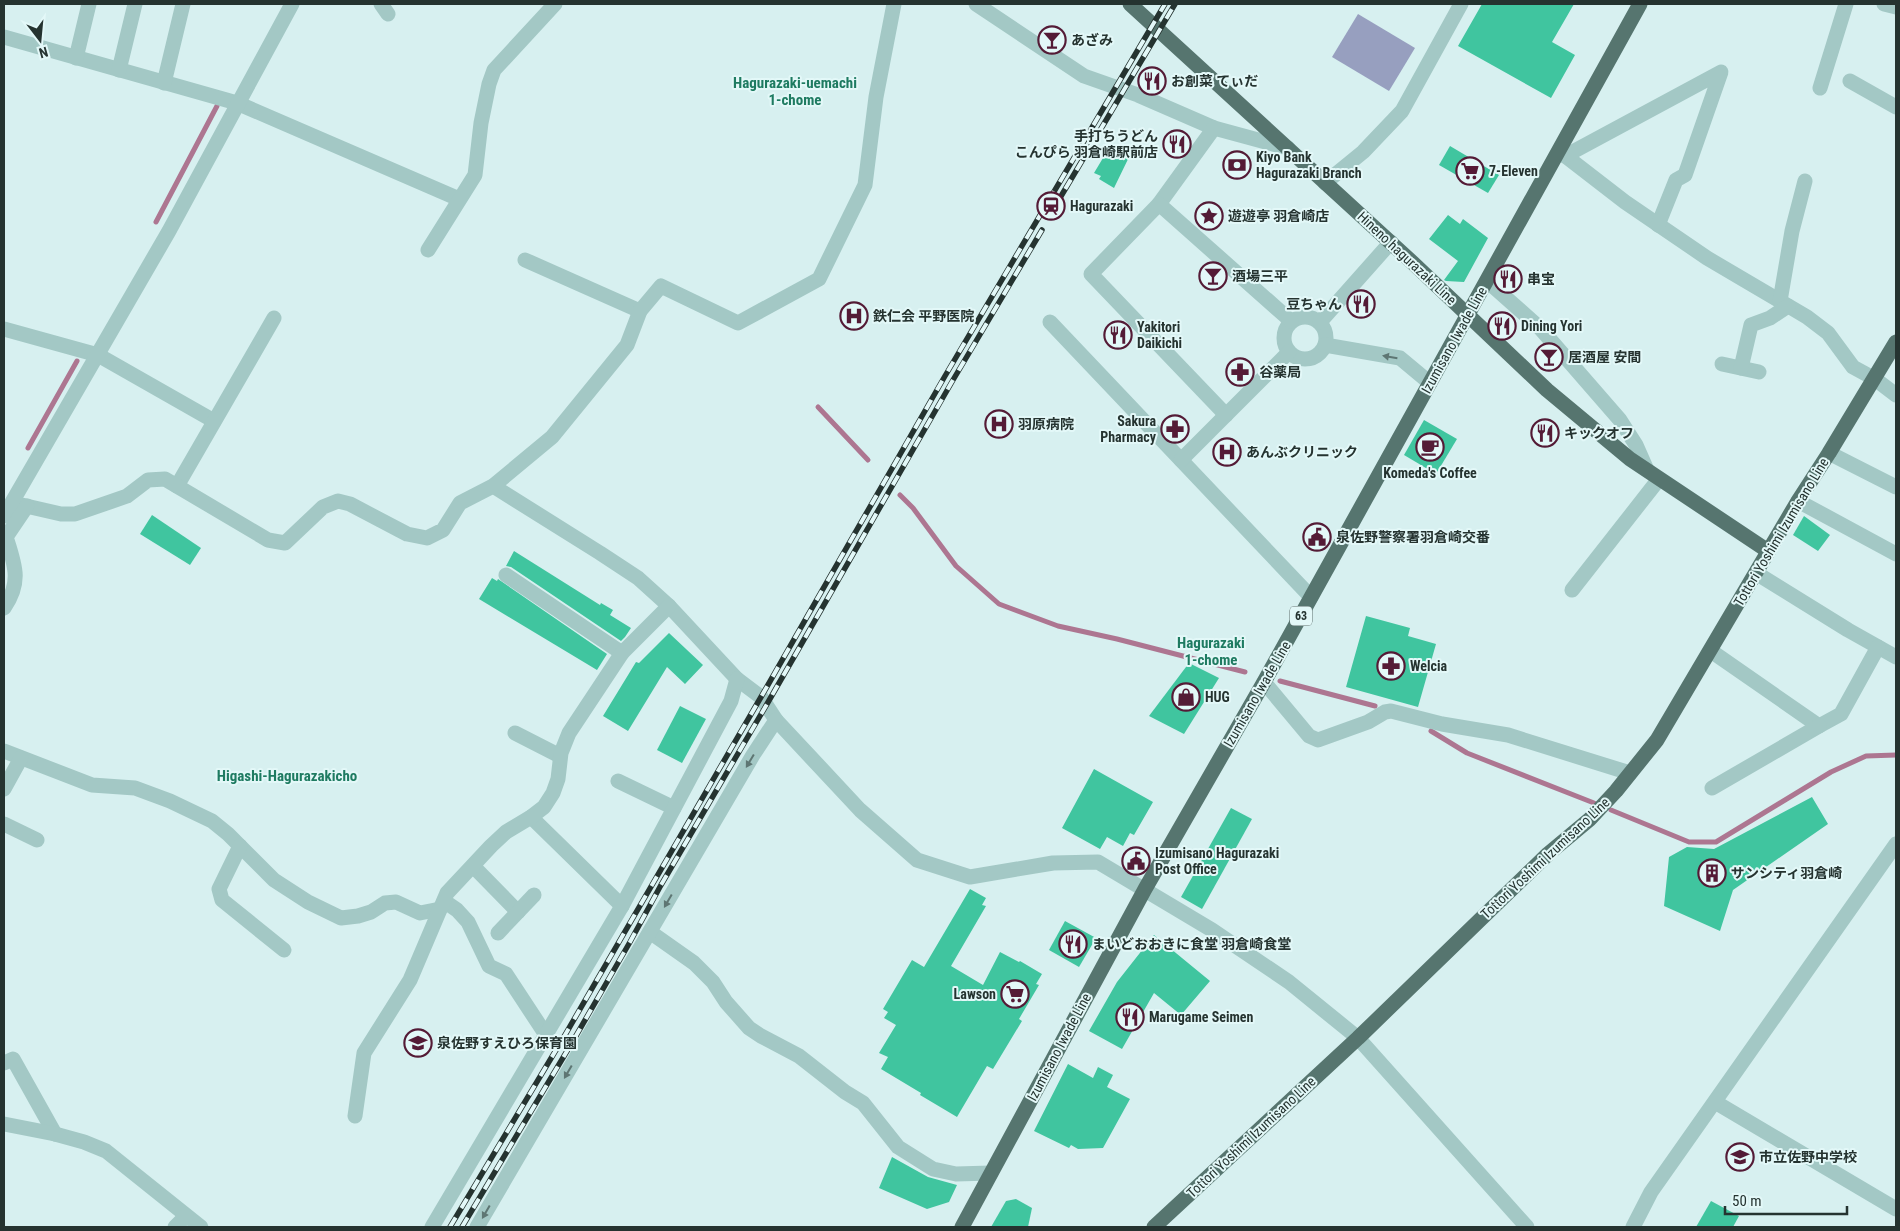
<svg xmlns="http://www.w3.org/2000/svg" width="1900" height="1231" font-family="'Roboto Condensed','Noto Sans JP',sans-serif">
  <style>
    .green { fill: #979fbf }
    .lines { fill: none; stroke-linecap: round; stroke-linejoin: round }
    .stream { stroke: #ad7691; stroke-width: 5 }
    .building { fill: #40c59f }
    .minor { stroke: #a3c8c5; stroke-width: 15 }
    .major { stroke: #56756f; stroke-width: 15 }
    .rail-casing { stroke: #253330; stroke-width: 5.5 }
    .rail { stroke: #e3f8f8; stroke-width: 4; stroke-dasharray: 11; stroke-linecap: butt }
    .oneway { fill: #5e7673 }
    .labels { text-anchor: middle; stroke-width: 4; stroke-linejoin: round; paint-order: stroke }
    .shield { fill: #e3f8f8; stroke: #5e6e6c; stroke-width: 1 }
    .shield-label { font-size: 12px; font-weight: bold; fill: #253330 }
    .poi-label { font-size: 14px; font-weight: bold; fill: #253330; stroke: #e3f8f8; text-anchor: start }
    .street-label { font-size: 14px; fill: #253330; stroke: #e3f8f8 }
    .neighbourhood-label { font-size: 15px; font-weight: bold; fill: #1e7b61; stroke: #e3f8f8 }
  </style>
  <rect width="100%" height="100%" fill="#d7f0f0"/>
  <!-- green -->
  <path class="green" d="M 1358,14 L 1415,48 L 1389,91 L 1332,57 Z"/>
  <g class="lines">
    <!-- stream -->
    <g class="stream">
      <path d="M 156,222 L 217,106"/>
      <path d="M 818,407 L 868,460"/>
      <path d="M 28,448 L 77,361"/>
      <path d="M 900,495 L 913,508 L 956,566 L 999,604 L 1058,626 L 1117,639 L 1245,672"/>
      <path d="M 1280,681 L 1375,706"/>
      <path d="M 1431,731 L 1467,753 L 1594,803"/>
      <path d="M 1611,810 L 1689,842 L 1716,842 L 1831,772 L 1866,756 L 1896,755"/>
    </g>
  </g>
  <!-- building -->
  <g class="building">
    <path d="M 1482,4 L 1574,4 L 1552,42 L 1575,55 L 1551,98 L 1458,46 Z"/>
    <path d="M 1112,143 L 1131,153 L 1114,188 L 1099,179 L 1101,176 L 1094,173 Z"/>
    <path d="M 1450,146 L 1499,175 L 1488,193 L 1439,165 Z"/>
    <path d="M 1448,215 L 1460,224 L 1463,219 L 1488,238 L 1464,282 L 1446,281 L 1444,280 L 1458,261 L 1429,239 Z"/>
    <path d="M 1424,420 L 1457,439 L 1436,474 L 1404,455 Z"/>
    <path d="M 152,515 L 201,548 L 190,565 L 140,534 Z"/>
    <path d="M 1804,516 L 1830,535 L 1818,551 L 1793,535 Z"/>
    <path d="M 514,551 L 600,605 L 601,603 L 613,610 L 610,615 L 631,628 L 625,637 L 621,641 L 511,567 L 506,566 Z"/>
    <path d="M 492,578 L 497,581 L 498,579 L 607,654 L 597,670 L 479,599 Z"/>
    <path d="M 1366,616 L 1410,628 L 1408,636 L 1436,644 L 1418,707 L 1346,687 Z"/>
    <path d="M 669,633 L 703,665 L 685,684 L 667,667 L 628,731 L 603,716 L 636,662 L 639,663 Z"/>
    <path d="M 1189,663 L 1219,678 L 1184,734 L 1149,716 Z"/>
    <path d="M 680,706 L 706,719 L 682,763 L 657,750 Z"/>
    <path d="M 1094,769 L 1153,802 L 1134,835 L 1130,833 L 1123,846 L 1107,837 L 1100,849 L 1062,828 Z"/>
    <path d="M 1812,797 L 1828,824 L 1733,890 L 1720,931 L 1664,906 L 1669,857 L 1687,847 L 1714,849 Z"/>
    <path d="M 1231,808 L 1252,819 L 1202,909 L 1181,897 Z"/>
    <path d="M 970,889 L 986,898 L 982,905 L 986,906 L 951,966 L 983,985 L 1000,952 L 1019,962 L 1020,961 L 1042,974 L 1036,984 L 1039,985 L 1019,1019 L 1022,1021 L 993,1069 L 987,1066 L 957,1117 L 920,1095 L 921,1093 L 881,1069 L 888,1057 L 879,1053 L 896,1025 L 884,1018 L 888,1012 L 883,1009 L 912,960 L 924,967 Z"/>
    <path d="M 1065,921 L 1096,938 L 1079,967 L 1049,950 Z"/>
    <path d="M 1154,935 L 1210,981 L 1181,1015 L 1154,993 L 1122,1049 L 1089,1031 L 1117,982 Z"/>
    <path d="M 1068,1064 L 1093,1078 L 1098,1067 L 1113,1075 L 1107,1087 L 1130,1099 L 1103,1148 L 1078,1149 L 1071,1145 L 1069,1148 L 1034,1131 Z"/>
    <path d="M 892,1157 L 928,1177 L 957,1185 L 949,1202 L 927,1209 L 879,1188 Z"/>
    <path d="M 1016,1199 L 1032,1208 L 1028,1227 L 991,1227 L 1006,1201 Z"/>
    <path d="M 1711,1201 L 1739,1216 L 1733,1227 L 1696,1227 Z"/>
  </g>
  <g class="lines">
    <!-- minor -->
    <g class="minor">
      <path d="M 381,4 L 388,14"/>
      <path d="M 976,4 L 1084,76 L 1138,95 L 1214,128 L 1288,148"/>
      <path d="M 1884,4 L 1896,7"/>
      <path d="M 4,37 L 237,103 L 459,199"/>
      <path d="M 76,58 L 89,4"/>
      <path d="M 119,70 L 135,4"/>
      <path d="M 1850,81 L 1896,107"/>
      <path d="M 164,83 L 183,4"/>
      <path d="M 1820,88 L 1846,4"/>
      <path d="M 1559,151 L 1625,202 L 1707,258 L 1807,317 L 1828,333 L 1853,367 L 1875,379 L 1896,395"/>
      <path d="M 1565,156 L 1721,72 L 1685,175 L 1676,180 L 1658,225"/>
      <path d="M 1325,183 L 1363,152 L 1402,111 L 1461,4"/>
      <path d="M 1159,204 L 1214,128"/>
      <path d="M 428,250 L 475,175 L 481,123 L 489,84 L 494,70 L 555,4"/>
      <path d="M 525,260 L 640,311"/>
      <path d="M 1487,281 L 1540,328 L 1620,420 L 1636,445 L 1647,470"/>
      <path d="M 1780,301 L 1792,231 L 1805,181"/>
      <circle cx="1305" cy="338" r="21"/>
      <path d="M 1050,322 L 1311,597"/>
      <path d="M 1320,322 L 1391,242"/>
      <path d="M 4,329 L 98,355 L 214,421"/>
      <path d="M 1325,345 L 1400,358 L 1430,383"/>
      <path d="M 1722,364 L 1759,372"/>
      <path d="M 1741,368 L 1751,325 L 1770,318 L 1788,306"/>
      <path d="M 1226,415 L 1091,274 L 1159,204 L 1291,321"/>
      <path d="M 1829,453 L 1896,487"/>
      <path d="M 1181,460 L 1289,352"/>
      <path d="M 177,486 L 274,318"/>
      <path d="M 493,486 L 600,553 L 638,578 L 669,606 L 737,679 L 761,697 L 776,720 L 860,810 L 917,860 L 970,877 L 1053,863 L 1098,862 L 1212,930 L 1289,982 L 1358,1038 L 1527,1227"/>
      <path d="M 1798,501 L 1896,554"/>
      <path d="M 13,503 L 61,514 L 75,514 L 127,496 L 148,480 L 165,479 L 268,540 L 285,543 L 323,507 L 338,501 L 350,504 L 407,534 L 427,538 L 443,530 L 460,503 L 493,486 L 552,437 L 627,345 L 640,311 L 661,286 L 738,323 L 819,279 L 865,185 L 876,97 L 894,4"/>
      <path d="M 4,516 L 169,231 L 292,4"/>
      <path d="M 1756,573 L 1848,630 L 1896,657"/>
      <path d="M 506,575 L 622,653"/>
      <path d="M 1572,590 L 1659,479"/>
      <path d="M 4,608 C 22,582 15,565 6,537 L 27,506"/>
      <path d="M 1711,651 L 1819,726 L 1841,714 L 1878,647"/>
      <path d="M 1264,682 L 1309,736 L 1318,740 L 1368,722 L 1385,712 L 1391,711 L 1442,724 L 1508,735 L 1630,773"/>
      <path d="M 515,733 L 560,756"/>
      <path d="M 4,751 L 92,785 L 135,788 L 170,801 L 212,821 L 228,834 L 274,880 L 308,902 L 341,918 L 358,916 L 371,912 L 385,903 L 396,902 L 420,913 L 440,909"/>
      <path d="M 618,781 L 674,808"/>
      <path d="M 1712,788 L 1819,726"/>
      <path d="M 4,789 L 21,758"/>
      <path d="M 531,817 L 622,906"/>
      <path d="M 4,824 L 37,840"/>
      <path d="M 240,846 L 219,889 L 222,900 L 284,950"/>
      <path d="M 473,866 L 518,912"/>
      <path d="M 444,901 L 457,910 L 468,922 L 489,966 L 506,974 L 546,1035"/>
      <path d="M 650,932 L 694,963 L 713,982 L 726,1002 L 749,1028 L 761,1036 L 799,1056 L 845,1092 L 863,1103 L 898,1147 L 933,1169 L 956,1174 L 991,1173"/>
      <path d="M 498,933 L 534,895"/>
      <path d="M 4,1063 L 13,1059 L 55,1134"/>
      <path d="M 1715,1102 L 1896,1209"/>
      <path d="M 355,1116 L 364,1053 L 410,980 L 447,893 L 491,846 L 506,832 L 531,817 L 544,807 L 553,793 L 558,779 L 561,753 L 569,733 L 622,653 L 669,606"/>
      <path d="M 4,1124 L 55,1134 L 84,1142 L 106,1151 L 201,1227"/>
      <path d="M 175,1227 L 186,1216"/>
      <path d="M 432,1227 L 622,906 L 731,701 L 737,679"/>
      <path d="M 477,1227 L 753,755 L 776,720"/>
      <path d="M 1633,1227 L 1651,1192 L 1896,844"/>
    </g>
    <!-- major -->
    <g class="major">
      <path d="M 1130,4 L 1413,263 L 1547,390 L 1630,459 L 1768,551"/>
      <path d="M 962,1227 L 1145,889 L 1264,682 L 1640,4"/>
      <path d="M 1154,1227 L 1358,1038 L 1548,854 L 1590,819 L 1616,791 L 1657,740 L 1798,501 L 1829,453 L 1896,342"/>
    </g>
    <!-- rail casing -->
    <g class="rail-casing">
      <g id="rail">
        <path d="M 1054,208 L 1175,4"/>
        <path d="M 450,1227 L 565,1035 L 761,697 L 945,376 L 1165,4"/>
        <path d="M 462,1227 L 573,1041 L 630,942 L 661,885 L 767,704 L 953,380 L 1042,230"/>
      </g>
    </g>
    <!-- rail -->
    <use href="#rail" class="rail"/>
  </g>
  <!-- one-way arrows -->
  <defs><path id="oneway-solid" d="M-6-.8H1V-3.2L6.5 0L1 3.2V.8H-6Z" transform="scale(1.25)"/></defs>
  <g class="oneway">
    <use href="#oneway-solid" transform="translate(1390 357) rotate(-170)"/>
    <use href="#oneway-solid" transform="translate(750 761) rotate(121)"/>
    <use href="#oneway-solid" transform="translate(668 901) rotate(120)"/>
    <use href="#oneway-solid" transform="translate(568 1072) rotate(120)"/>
    <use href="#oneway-solid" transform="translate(486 1212) rotate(120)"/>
  </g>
  <!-- icons -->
  <defs>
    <g id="bar-ring" transform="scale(1.4375)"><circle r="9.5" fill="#e3f8f8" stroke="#541b36" stroke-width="1.5"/><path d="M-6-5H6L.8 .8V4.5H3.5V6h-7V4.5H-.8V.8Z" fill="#541b36"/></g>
    <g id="restaurant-ring" transform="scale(1.4375)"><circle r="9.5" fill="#e3f8f8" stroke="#541b36" stroke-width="1.5"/><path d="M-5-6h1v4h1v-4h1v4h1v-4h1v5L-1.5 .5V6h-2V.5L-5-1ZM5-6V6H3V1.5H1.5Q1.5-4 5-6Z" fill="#541b36"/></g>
    <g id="bank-ring" transform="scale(1.4375)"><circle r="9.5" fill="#e3f8f8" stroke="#541b36" stroke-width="1.5"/><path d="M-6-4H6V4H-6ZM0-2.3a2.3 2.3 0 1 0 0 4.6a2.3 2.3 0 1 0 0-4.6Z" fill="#541b36"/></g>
    <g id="supermarket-ring" transform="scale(1.4375)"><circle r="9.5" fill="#e3f8f8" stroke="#541b36" stroke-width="1.5"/><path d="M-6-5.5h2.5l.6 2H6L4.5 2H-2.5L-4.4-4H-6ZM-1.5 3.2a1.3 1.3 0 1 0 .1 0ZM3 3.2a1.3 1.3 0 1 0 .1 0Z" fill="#541b36"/></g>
    <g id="station-ring" transform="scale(1.4375)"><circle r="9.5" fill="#e3f8f8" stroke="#541b36" stroke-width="1.5"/><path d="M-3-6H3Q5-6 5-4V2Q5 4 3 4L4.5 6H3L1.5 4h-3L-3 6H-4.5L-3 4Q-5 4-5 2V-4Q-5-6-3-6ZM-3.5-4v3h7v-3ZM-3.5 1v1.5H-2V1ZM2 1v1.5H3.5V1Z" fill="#541b36"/></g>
    <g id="sight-ring" transform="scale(1.4375)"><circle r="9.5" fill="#e3f8f8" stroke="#541b36" stroke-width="1.5"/><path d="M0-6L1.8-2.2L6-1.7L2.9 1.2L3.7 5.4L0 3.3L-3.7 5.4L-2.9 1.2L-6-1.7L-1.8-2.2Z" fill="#541b36"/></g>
    <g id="hospital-ring" transform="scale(1.4375)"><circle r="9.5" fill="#e3f8f8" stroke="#541b36" stroke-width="1.5"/><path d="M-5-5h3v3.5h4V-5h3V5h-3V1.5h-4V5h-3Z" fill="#541b36"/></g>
    <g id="pharmacy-ring" transform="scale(1.4375)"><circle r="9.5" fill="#e3f8f8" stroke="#541b36" stroke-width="1.5"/><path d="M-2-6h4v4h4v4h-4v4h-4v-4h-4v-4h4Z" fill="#541b36"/></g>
    <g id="cafe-ring" transform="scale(1.4375)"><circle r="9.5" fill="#e3f8f8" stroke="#541b36" stroke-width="1.5"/><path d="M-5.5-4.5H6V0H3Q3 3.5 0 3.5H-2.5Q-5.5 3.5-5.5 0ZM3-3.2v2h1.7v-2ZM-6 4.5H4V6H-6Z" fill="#541b36"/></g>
    <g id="civic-ring" transform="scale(1.4375)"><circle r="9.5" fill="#e3f8f8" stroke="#541b36" stroke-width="1.5"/><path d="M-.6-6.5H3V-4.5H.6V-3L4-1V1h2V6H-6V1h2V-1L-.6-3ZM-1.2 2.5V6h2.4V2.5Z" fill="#541b36"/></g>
    <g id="shop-ring" transform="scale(1.4375)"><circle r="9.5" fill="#e3f8f8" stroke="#541b36" stroke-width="1.5"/><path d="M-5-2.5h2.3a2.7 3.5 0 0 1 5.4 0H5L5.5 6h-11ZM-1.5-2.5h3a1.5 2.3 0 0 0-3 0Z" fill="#541b36"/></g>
    <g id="building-ring" transform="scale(1.4375)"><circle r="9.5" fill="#e3f8f8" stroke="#541b36" stroke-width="1.5"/><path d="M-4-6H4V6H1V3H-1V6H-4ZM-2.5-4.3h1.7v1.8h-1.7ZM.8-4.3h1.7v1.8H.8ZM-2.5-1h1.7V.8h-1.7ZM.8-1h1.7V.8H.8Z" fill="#541b36"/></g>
    <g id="school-ring" transform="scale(1.4375)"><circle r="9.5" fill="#e3f8f8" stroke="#541b36" stroke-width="1.5"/><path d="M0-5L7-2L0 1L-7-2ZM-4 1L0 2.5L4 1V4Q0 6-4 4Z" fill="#541b36"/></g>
  </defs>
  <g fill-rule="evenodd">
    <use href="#bar-ring" x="1052" y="40"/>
    <use href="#restaurant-ring" x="1152" y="81"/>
    <use href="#restaurant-ring" x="1177" y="144"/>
    <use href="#bank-ring" x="1237" y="165"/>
    <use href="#supermarket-ring" x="1470" y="171"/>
    <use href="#station-ring" x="1051" y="206"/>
    <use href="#sight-ring" x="1209" y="216"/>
    <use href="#bar-ring" x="1213" y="276"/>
    <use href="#restaurant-ring" x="1508" y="279"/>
    <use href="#restaurant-ring" x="1361" y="304"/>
    <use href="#hospital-ring" x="854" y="316"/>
    <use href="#restaurant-ring" x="1502" y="326"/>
    <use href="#restaurant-ring" x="1118" y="335"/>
    <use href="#bar-ring" x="1549" y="357"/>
    <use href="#pharmacy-ring" x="1240" y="372"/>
    <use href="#hospital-ring" x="999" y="424"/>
    <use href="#pharmacy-ring" x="1175" y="429"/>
    <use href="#restaurant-ring" x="1545" y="433"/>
    <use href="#cafe-ring" x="1430" y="447"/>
    <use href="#hospital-ring" x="1227" y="452"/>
    <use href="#civic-ring" x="1317" y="537"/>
    <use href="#pharmacy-ring" x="1391" y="666"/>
    <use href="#shop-ring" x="1186" y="697"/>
    <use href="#civic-ring" x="1136" y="861"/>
    <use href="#building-ring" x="1712" y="873"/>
    <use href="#restaurant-ring" x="1073" y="944"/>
    <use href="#supermarket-ring" x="1015" y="994"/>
    <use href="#restaurant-ring" x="1130" y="1017"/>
    <use href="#school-ring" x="418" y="1043"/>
    <use href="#school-ring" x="1740" y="1157"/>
  </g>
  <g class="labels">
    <!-- shield labels -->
    <rect class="shield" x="1290" y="606.5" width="22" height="19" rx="4"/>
    <g class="shield-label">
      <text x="1301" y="620">63</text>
    </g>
    <!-- poi labels -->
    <g class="poi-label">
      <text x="1071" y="45">あざみ</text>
      <text x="1171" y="86">お創菜 てぃだ</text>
      <text x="1158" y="141" text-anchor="end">手打ちうどん<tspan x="1158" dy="16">こんぴら 羽倉崎駅前店</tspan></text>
      <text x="1256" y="162">Kiyo Bank<tspan x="1256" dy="16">Hagurazaki Branch</tspan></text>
      <text x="1489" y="176">7-Eleven</text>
      <text x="1070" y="211">Hagurazaki</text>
      <text x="1228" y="221">遊遊亭 羽倉崎店</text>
      <text x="1232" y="281">酒場三平</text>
      <text x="1527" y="284">串宝</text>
      <text x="1342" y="309" text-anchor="end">豆ちゃん</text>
      <text x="873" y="321">鉄仁会 平野医院</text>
      <text x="1521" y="331">Dining Yori</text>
      <text x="1137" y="332">Yakitori<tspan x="1137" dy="16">Daikichi</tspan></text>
      <text x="1568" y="362">居酒屋 安間</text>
      <text x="1259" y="377">谷薬局</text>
      <text x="1156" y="426" text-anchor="end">Sakura<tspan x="1156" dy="16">Pharmacy</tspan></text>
      <text x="1018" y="429">羽原病院</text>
      <text x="1564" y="438">キックオフ</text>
      <text x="1246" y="457">あんぶクリニック</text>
      <text x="1430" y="478" text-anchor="middle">Komeda's Coffee</text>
      <text x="1336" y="542">泉佐野警察署羽倉崎交番</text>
      <text x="1410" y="671">Welcia</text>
      <text x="1205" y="702">HUG</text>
      <text x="1155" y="858">Izumisano Hagurazaki<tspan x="1155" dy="16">Post Office</tspan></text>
      <text x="1731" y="878">サンシティ羽倉崎</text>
      <text x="1092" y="949">まいどおおきに食堂 羽倉崎食堂</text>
      <text x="996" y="999" text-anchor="end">Lawson</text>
      <text x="1149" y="1022">Marugame Seimen</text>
      <text x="437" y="1048">泉佐野すえひろ保育園</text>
      <text x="1759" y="1162">市立佐野中学校</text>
    </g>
    <!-- street labels -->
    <g class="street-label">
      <text transform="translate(1407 258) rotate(43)" y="5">Hineno hagurazaki Line</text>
      <text transform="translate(1454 340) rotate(-61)" y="5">Izumisano Iwade Line</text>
      <text transform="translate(1781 532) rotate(-59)" y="5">Tottori Yoshimi Izumisano Line</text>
      <text transform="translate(1257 694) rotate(-60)" y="5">Izumisano Iwade Line</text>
      <text transform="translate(1545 858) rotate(-43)" y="5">Tottori Yoshimi Izumisano Line</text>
      <text transform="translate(1059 1047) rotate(-62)" y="5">Izumisano Iwade Line</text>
      <text transform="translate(1251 1137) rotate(-43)" y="5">Tottori Yoshimi Izumisano Line</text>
    </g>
    <!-- neighbourhood labels -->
    <g class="neighbourhood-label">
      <text x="795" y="88">Hagurazaki-uemachi<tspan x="795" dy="17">1-chome</tspan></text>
      <text x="1211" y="648">Hagurazaki<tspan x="1211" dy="17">1-chome</tspan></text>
      <text x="287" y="781">Higashi-Hagurazakicho</text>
    </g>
  </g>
  <!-- border -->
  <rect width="1900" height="1231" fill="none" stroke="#253330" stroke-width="10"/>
  <!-- north arrow -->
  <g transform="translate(40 40) rotate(164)" stroke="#e3f8f8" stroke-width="4" paint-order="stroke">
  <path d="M0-4L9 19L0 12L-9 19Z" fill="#253330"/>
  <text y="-8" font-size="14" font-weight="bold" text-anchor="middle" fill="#253330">N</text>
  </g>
  <!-- scale -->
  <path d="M1725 1206v8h122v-8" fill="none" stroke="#253330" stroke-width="2.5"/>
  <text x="1732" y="1206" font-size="15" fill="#253330" stroke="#e3f8f8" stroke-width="4" paint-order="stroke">50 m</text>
</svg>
